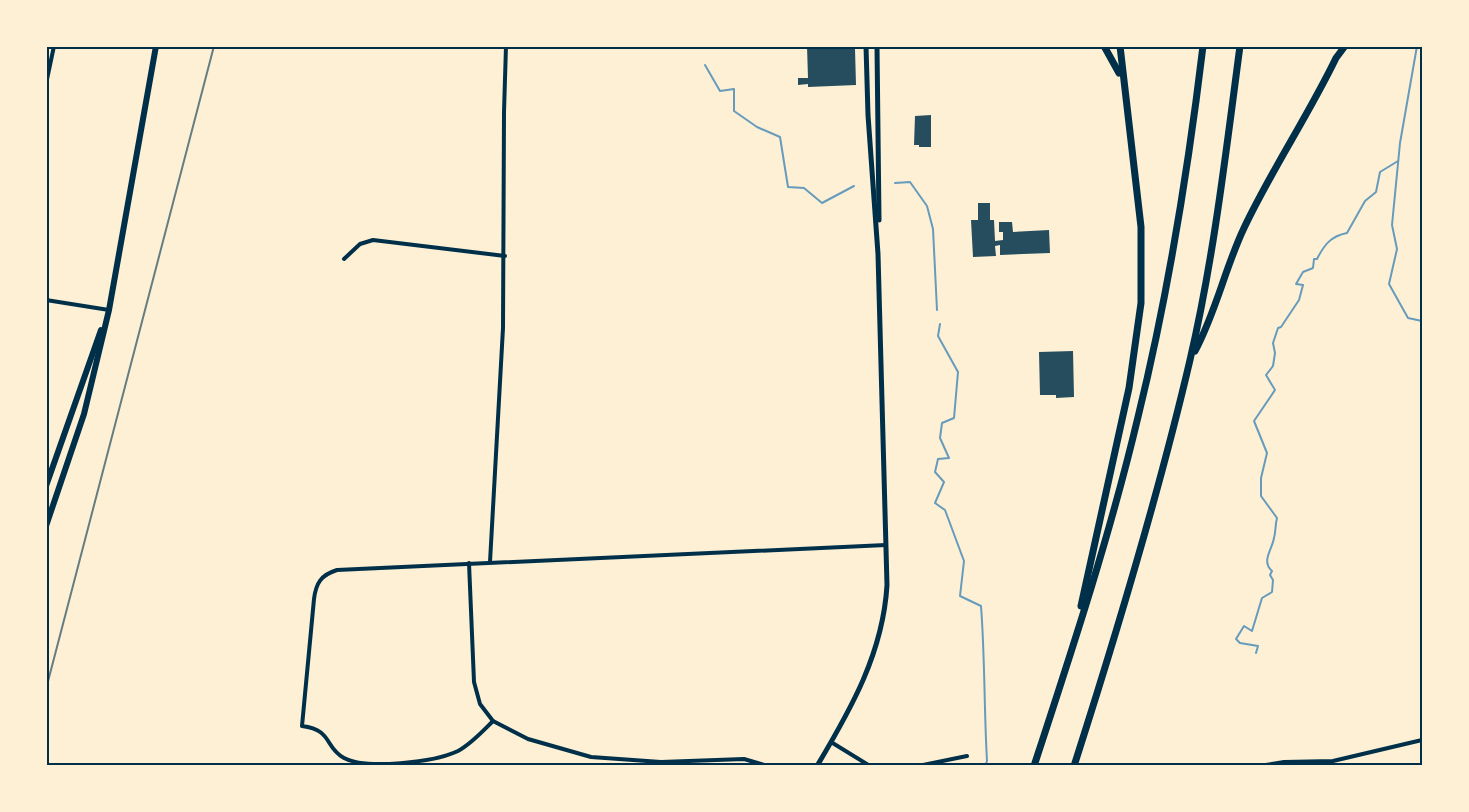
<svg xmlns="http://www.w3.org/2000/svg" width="1469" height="812" font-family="'Fira Sans',sans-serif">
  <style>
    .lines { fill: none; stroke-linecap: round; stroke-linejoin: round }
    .stream { stroke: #669bbc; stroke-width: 2 }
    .building { fill: #264d5e }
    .minor { stroke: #003049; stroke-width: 4 }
    .secondary { stroke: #003049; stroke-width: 5 }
    .primary { stroke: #003049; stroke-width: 6 }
    .motorway { stroke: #003049; stroke-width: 7 }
    .rail { stroke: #657d81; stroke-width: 2 }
    .neatline { fill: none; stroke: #003049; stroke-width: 2 }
  </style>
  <rect width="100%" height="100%" fill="#fdf0d5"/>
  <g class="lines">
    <!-- stream -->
    <g class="stream">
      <path d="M 1417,46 L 1400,143 L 1392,225 L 1397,249 L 1389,284 L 1408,318 L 1422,321"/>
      <path d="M 705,65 L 720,91 L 734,89 L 734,111 L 757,127 L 780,137 L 788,187 L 804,188 L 822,203 L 854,186"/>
      <path d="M 895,183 L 910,182 L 927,206 L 933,229 L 937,310"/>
      <path d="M 940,324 L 938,336 L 958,372 L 954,418 L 942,423 L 940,438 L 949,458 L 938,459 L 935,472 L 944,482 L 935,503 L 945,510 L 964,561 L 960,596 L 981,606 C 985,658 984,709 987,761 L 985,766"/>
      <path d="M 1256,653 L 1258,646 L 1240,643 L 1236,639 L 1244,626 L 1252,631 L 1262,598 L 1272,592 L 1273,580 L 1270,575 L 1272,571 C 1261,561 1272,550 1274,538 C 1276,531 1275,525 1277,518 L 1261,496 L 1261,478 L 1267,453 L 1254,421 L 1275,390 L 1266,375 L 1273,366 L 1275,353 L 1273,343 L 1278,328 L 1281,327 L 1299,300 L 1303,285 L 1296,284 L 1303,272 L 1313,268 L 1314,259 L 1317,259 C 1324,245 1331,236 1347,233 L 1365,201 L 1376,192 L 1380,172 L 1398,161"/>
    </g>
  </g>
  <!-- building -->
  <g class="building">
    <path d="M 807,46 L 852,46 L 855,49 L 856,85 L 808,87 L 808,84 L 798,85 L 798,78 L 808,78 Z"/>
    <path d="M 931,115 L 931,147 L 919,147 L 919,145 L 914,145 L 915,116 Z"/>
    <path d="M 978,203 L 990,203 L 990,220 L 994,220 L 995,241 L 1003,240 L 1003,232 L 999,232 L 999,222 L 1012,222 L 1013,232 L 1049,230 L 1050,253 L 1000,255 L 1000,245 L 995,246 L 996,256 L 973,257 L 971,220 L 978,220 Z"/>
    <path d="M 1073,351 L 1074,397 L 1056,398 L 1056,395 L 1040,395 L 1039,352 Z"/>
  </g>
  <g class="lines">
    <!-- minor -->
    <g class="minor">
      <path d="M 46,84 L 54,46"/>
      <path d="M 344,259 L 360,244 L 373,240 L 505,256"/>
      <path d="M 46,300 L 109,310"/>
      <path d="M 490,562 L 503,328 L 504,112 L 506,46"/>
      <path d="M 469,563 L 474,682 L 480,704 L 493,721 L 528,739 L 591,757 L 661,762 L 744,759 L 768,766"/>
      <path d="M 493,721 C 482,732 471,744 458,751 C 435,762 366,770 344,758 C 324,747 333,730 302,726 L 314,599 C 316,583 321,575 337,570 L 886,545"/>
      <path d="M 831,742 L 870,766"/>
      <path d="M 918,766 L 967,756"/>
      <path d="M 1259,766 L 1284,762 L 1333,761 L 1422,740"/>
    </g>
    <!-- secondary -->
    <g class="secondary">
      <path d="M 877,46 L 879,220"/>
      <path d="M 817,766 C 851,709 883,653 887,585 L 878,254 L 868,115 L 866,46"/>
    </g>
    <!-- primary -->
    <g class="primary">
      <path d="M 46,486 L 101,330"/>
      <path d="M 46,526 L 84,414 L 109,310 L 156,46"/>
    </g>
    <!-- motorway -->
    <g class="motorway">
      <path d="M 1104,46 L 1119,73"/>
      <path d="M 1195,351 C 1216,312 1225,268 1244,228 C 1272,169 1308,116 1336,58 L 1345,46"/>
      <path d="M 1081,606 L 1129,388 L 1141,303 L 1141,227 L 1120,46"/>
      <path d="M 1034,766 C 1072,650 1110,535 1138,417 C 1168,295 1188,171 1203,46"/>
      <path d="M 1074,766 C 1117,632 1158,497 1190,360 C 1214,257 1226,151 1240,46"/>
    </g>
    <!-- rail -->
    <path class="rail" d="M 46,689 L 214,46"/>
  </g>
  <!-- border -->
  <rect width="1469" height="812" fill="none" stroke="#fdf0d5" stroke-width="96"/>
  <rect x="48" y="48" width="1373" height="716" class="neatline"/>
</svg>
